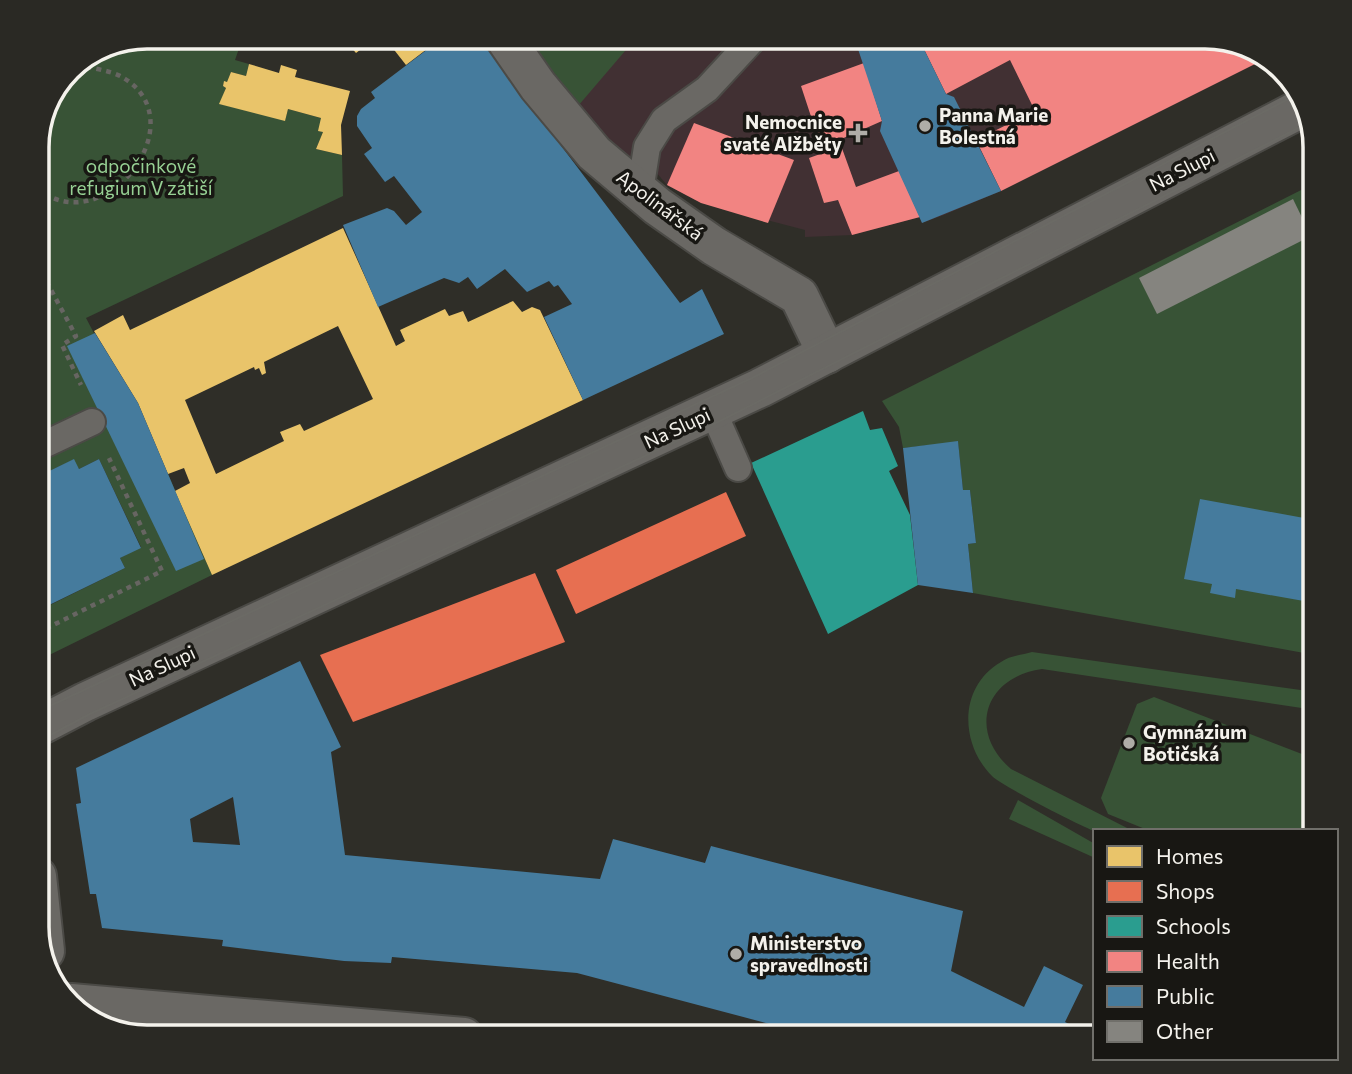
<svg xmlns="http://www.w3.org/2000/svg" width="1352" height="1074" font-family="Commissioner,sans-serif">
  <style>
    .medical { fill: #413033 }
    .green { fill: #385336 }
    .homes { fill: #e9c46a; fill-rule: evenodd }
    .shops { fill: #e76f51 }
    .schools { fill: #2a9d8f }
    .health { fill: #f28482 }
    .public { fill: #457b9d; fill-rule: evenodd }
    .building { fill: #85847f }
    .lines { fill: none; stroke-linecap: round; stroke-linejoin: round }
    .lane-casing { stroke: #4b4a46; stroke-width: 30 }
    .street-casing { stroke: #4b4a46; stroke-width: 42 }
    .secondary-casing { stroke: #4b4a46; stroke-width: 42 }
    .path { stroke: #676562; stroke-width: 4.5; stroke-dasharray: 5 5; stroke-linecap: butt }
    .lane { stroke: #6a6864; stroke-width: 26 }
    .street { stroke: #6a6864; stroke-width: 38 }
    .secondary { stroke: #6a6864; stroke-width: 38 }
    .tram { stroke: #6b6a65; stroke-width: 2 }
    .poi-dot { fill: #afada7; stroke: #181713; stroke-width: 2.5 }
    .labels { text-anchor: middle; stroke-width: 7; stroke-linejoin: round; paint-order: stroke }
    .poi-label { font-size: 19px; font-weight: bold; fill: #f4f2ec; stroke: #181713; text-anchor: start }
    .park-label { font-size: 19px; fill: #97d194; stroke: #181713 }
    .street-label { font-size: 19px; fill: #f4f2ec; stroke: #181713 }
    .rim { fill: none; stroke: #f4f2ec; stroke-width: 3.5 }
  </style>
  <rect width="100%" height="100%" fill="#2f2e28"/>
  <!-- medical -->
  <path class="medical" d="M 528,37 L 1206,37 L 1265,59 L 1001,191 L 944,215 L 922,223 L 920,217 L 852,235 L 805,237 L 805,230 L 701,203 L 667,185 L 655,171 L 621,161 Z"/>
  <!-- green -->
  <g class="green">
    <path d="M 147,37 L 243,37 L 235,60 L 249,64 L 246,76 L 231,72 L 227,82 L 224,82 L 223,86 L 226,88 L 220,104 L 285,120 L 288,109 L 321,118 L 323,132 L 316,149 L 342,155 L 343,196 L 86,318 L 168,474 L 212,575 L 37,661 L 37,599 L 42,609 L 125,568 L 120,558 L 141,547 L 99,459 L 79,469 L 73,460 L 37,477 L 37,139 L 74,64 Z"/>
    <path d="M 528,37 L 637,37 L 578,106 Z"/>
    <path d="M 1315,183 L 1315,655 L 973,593 L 968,544 L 976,543 L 970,490 L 963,490 L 958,442 L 903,448 L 899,427 L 882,401 Z"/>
    <path d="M 1032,652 L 1315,692 L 1315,710 L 1042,669 C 985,677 967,731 1011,769 L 1133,831 C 1121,831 1107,832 1095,831 C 1086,829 1000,785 992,776 C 960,744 958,687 1001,662 C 1009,656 1022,655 1032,652 Z"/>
    <path d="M 1154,697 L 1315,759 L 1315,831 L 1150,831 L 1108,814 L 1101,798 L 1137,704 Z"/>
    <path d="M 1018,800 L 1095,844 L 1095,858 L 1009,819 Z"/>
  </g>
  <!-- homes -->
  <g class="homes">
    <path d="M 342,37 L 377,37 L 356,53 Z"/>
    <path d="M 384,37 L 417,37 L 427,49 L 406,65 Z"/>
    <path d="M 249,64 L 279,73 L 281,65 L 297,70 L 295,77 L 350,91 L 341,125 L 342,155 L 316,149 L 323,132 L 318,131 L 321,118 L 288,109 L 285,121 L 219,104 L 226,88 L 223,86 L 224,81 L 227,82 L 231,72 L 246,76 Z"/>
    <path d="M 343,228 L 396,346 L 405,341 L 400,330 L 445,309 L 449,316 L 463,311 L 468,322 L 513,301 L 522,312 L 532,307 L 540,310 L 583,400 L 212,575 L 175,491 L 190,483 L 184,468 L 168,474 L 138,403 L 94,331 L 123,315 L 130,330 ZM 338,326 L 373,399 L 304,431 L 300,424 L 280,432 L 284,441 L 216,474 L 185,400 L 254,367 L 255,370 L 259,368 L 262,375 L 266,373 L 264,362 Z"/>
  </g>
  <!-- shops -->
  <g class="shops">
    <path d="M 726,492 L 746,536 L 576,614 L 556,570 Z"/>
    <path d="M 535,573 L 565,642 L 353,722 L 320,655 Z"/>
  </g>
  <!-- schools -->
  <path class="schools" d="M 863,411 L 870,430 L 882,428 L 898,466 L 889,471 L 910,515 L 918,585 L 828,634 L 751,463 Z"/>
  <!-- health -->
  <g class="health">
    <path d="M 934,37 L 1206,37 L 1265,59 L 1001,191 L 976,140 L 1035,111 L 1010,60 L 946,94 L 921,43 Z"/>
    <path d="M 864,63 L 882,121 L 839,140 L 856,187 L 899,171 L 920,217 L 852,235 L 838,200 L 824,203 L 809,158 L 823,153 L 801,86 Z"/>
    <path d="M 694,123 L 794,160 L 768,223 L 701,203 L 667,185 Z"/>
  </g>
  <!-- public -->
  <g class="public">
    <path d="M 458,37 L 479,37 L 680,303 L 702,289 L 724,334 L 583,400 L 544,317 L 572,304 L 558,285 L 554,287 L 549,281 L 527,292 L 505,269 L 477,289 L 468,277 L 459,283 L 444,278 L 378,307 L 343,225 L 387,208 L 394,211 L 406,225 L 422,212 L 394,176 L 385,182 L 364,154 L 372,148 L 357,126 L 357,116 L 361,109 L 375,98 L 371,92 L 441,39 L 447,46 Z"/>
    <path d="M 854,37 L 918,37 L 946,94 L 954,97 L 1001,191 L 922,223 L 880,131 L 882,121 Z"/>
    <path d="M 95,333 L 138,403 L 204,559 L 176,571 L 67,346 Z"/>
    <path d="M 958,441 L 963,490 L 970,490 L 976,543 L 968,544 L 973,593 L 918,585 L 903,448 Z"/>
    <path d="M 74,459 L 79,469 L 99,459 L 141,548 L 120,558 L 125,568 L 41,609 L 37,599 L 37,477 Z"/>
    <path d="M 1200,499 L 1315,520 L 1315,603 L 1236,589 L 1235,598 L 1210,593 L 1212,584 L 1184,579 Z"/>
    <path d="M 300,661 L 341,747 L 331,752 L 345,855 L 600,879 L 613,839 L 705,863 L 711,846 L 963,911 L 951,971 L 1024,1007 L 1044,966 L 1083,985 L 1065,1022 L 1095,1037 L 819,1037 L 577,973 L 392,957 L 391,963 L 344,961 L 222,946 L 223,940 L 102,928 L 96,894 L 90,894 L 76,804 L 81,803 L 76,768 ZM 233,797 L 240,845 L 193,842 L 190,819 Z"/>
  </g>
  <!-- building -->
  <path class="building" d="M 1293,199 L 1311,236 L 1157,314 L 1139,278 Z"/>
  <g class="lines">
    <!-- lane casing -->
    <g class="lane-casing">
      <g id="lane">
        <path d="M 640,191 L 647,147 L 664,120 L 707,89 L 755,37"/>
        <path d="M 713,411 L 738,468"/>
        <path d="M 37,448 L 92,422"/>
      </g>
    </g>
    <!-- street casing -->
    <g class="street-casing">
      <g id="street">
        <path d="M 504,37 L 538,86 L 594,153 L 657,206 L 714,246 L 799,296 L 827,354"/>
        <path d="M 37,876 L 45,951"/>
      </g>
    </g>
    <!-- secondary casing -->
    <g class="secondary-casing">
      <g id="secondary">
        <path d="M 37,727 L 85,702 L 760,388 L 1306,106"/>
        <path d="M 71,1003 L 464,1037"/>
      </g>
    </g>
    <!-- path -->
    <g class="path">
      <path d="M 37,188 C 103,244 199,121 122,77 C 110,70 89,68 75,64"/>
      <path d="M 37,264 L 76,336 L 62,345 L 81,385"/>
      <path d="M 37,633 L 162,571 L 109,458"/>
    </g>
    <!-- lane -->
    <use href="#lane" class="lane"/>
    <!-- street -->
    <use href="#street" class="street"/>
    <!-- secondary -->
    <use href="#secondary" class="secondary"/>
    <!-- tram -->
    <g class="tram">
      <path d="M 37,712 L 752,378 L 1300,93"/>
      <path d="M 37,742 L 88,715 L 718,422 L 1310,122"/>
    </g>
  </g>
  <!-- markers -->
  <g class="poi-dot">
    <circle cx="925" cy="126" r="7"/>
    <path d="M854.5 122.5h7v7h7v7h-7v7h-7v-7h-7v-7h7z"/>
    <circle cx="1129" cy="743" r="7"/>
    <circle cx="736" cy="954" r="7"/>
  </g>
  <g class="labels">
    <!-- poi labels -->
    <g class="poi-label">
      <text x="939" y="122">Panna Marie<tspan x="939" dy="22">Bolestná</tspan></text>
      <text x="842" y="129" text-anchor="end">Nemocnice<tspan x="842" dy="22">svaté Alžběty</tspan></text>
      <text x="1143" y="739">Gymnázium<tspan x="1143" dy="22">Botičská</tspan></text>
      <text x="750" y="950">Ministerstvo<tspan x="750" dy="22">spravedlnosti</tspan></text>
    </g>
    <!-- park labels -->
    <g class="park-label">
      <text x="141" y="173">odpočinkové<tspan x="141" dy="22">refugium V zátiší</tspan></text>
    </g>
    <!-- street labels -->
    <g class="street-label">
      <text transform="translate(1182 170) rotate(-27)" y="7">Na Slupi</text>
      <text transform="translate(660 205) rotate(37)" y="7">Apolinářská</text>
      <text transform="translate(677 428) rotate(-25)" y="7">Na Slupi</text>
      <text transform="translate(162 666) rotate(-25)" y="7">Na Slupi</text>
    </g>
  </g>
  <!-- crop -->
  <path d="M0 0H1352V1074H0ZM147 49H1205A98 98 0 0 1 1303 147V927A98 98 0 0 1 1205 1025H147A98 98 0 0 1 49 927V147A98 98 0 0 1 147 49Z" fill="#2a2924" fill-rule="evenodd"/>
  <path class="rim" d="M147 49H1205A98 98 0 0 1 1303 147V927A98 98 0 0 1 1205 1025H147A98 98 0 0 1 49 927V147A98 98 0 0 1 147 49Z"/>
  <!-- legend -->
  <rect x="1093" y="829" width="245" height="231" fill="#181713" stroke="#706f6a" stroke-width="2"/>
  <rect x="1107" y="846" width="35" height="21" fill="#e9c46a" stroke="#706f6a" stroke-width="2"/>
  <text x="1156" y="864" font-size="21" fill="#f4f2ec">Homes</text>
  <rect x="1107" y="881" width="35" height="21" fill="#e76f51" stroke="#706f6a" stroke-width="2"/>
  <text x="1156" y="899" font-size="21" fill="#f4f2ec">Shops</text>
  <rect x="1107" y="916" width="35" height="21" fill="#2a9d8f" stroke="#706f6a" stroke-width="2"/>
  <text x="1156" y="934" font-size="21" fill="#f4f2ec">Schools</text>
  <rect x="1107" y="951" width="35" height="21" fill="#f28482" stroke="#706f6a" stroke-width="2"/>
  <text x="1156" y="969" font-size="21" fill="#f4f2ec">Health</text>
  <rect x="1107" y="986" width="35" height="21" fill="#457b9d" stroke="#706f6a" stroke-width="2"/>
  <text x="1156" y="1004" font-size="21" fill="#f4f2ec">Public</text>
  <rect x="1107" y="1021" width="35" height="21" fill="#85847f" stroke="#706f6a" stroke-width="2"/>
  <text x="1156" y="1039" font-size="21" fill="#f4f2ec">Other</text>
</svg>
